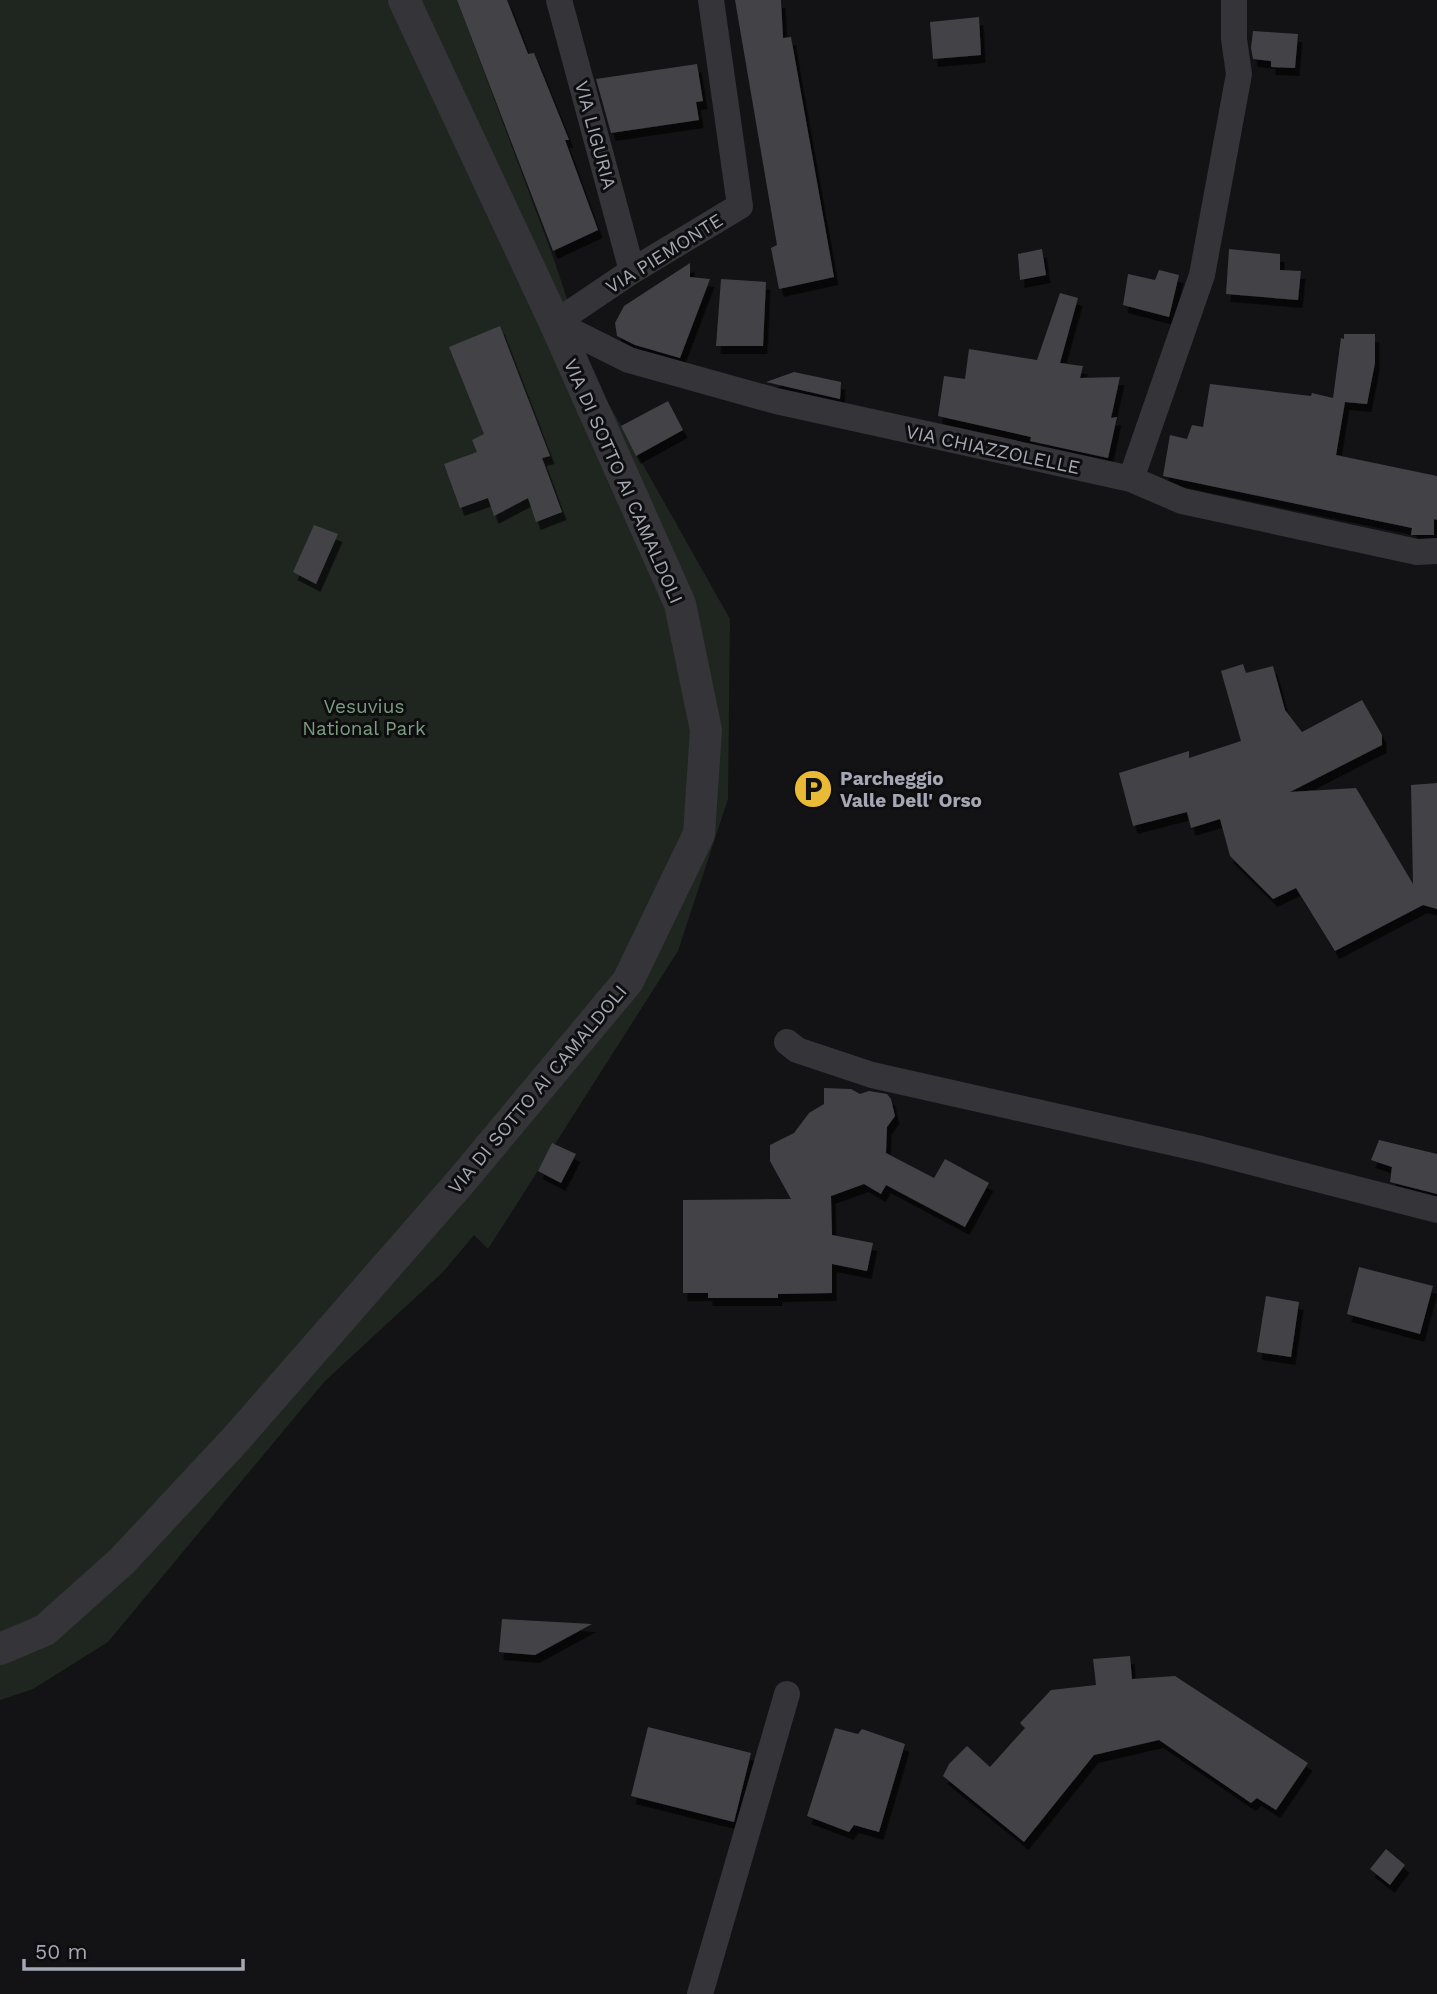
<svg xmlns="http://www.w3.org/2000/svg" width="1437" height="1994" font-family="'Work Sans',sans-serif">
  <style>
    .green { fill: #1f2620 }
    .building { fill: #424247; filter: url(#shadow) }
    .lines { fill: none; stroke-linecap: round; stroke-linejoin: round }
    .minor { stroke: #343439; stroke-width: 26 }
    .tertiary { stroke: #343439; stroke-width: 32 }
    .labels { text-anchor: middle; stroke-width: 6; stroke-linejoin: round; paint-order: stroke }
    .street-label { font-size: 19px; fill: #a5a8b4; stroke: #0e0d0f }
    .park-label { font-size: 19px; fill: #7c9e81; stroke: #0e0d0f }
    .poi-label { font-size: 19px; font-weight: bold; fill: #a5a8b4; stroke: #0e0d0f; text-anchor: start }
  </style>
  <defs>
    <filter id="shadow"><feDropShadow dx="4.5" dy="8" stdDeviation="0" flood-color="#0009"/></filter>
  </defs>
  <rect width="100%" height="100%" fill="#131214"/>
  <!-- green -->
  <path class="green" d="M 0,0 L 457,0 L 551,251 L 593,376 L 730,619 L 728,799 L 678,951 L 488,1249 L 474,1235 L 443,1272 L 324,1382 L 108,1642 L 33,1689 L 0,1700 Z"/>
  <!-- building -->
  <g class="building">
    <path d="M 457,0 L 507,0 L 528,54 L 534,53 L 569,140 L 565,140 L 598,230 L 553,251 Z"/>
    <path d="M 735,0 L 781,0 L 783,38 L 791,37 L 834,277 L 779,289 L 771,248 L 777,245 Z"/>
    <path d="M 979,17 L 981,55 L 933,59 L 930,22 Z"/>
    <path d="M 1253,31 L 1298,34 L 1295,68 L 1271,67 L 1271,61 L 1253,59 L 1251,48 Z"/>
    <path d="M 697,64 L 703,101 L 696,102 L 699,120 L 611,133 L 596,79 Z"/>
    <path d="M 1042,249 L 1046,275 L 1020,280 L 1018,254 Z"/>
    <path d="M 1229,249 L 1280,254 L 1280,270 L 1301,271 L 1298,300 L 1226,294 Z"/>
    <path d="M 690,263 L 690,277 L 710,279 L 680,358 L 635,345 L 617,336 L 615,323 L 624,306 Z"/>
    <path d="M 1159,270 L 1179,275 L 1169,317 L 1123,305 L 1128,274 L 1155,280 Z"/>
    <path d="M 721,279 L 766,282 L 763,346 L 716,346 Z"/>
    <path d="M 1060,293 L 1078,298 L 1060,363 L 1083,366 L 1080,378 L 1120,377 L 1111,418 L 1117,417 L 1108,458 L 1030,441 L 1031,437 L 938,416 L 944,376 L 965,379 L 969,349 L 1037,360 Z"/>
    <path d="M 500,326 L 550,456 L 542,458 L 562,512 L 536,522 L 528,498 L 494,516 L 488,498 L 460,508 L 444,464 L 477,452 L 472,440 L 484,434 L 449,347 Z"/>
    <path d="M 1344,334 L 1375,334 L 1375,363 L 1367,404 L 1345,402 L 1336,455 L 1437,476 L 1437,520 L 1434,519 L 1434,535 L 1411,535 L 1412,528 L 1163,476 L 1170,435 L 1187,439 L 1192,425 L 1203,427 L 1210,384 L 1311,396 L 1312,393 L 1333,398 L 1341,338 L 1344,339 Z"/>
    <path d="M 794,372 L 841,382 L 840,399 L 766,382 Z"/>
    <path d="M 668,401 L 683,430 L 636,456 L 621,426 Z"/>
    <path d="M 314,525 L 338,534 L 316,584 L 293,572 Z"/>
    <path d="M 1243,664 L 1246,673 L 1273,666 L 1285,710 L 1302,732 L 1362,700 L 1382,735 L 1382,745 L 1290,792 L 1356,788 L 1413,884 L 1411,785 L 1437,783 L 1437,909 L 1423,905 L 1335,951 L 1296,888 L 1273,899 L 1230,856 L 1220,819 L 1191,828 L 1187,812 L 1133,826 L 1119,773 L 1189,751 L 1189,758 L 1241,741 L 1221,671 Z"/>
    <path d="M 824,1088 L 851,1089 L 860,1094 L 869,1091 L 887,1094 L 891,1099 L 895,1116 L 887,1127 L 886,1153 L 934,1178 L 945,1159 L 989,1183 L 965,1227 L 886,1185 L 881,1194 L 864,1184 L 831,1196 L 832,1235 L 873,1243 L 867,1271 L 832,1264 L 832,1293 L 778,1294 L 778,1298 L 708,1298 L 708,1293 L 683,1293 L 683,1200 L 791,1199 L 770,1161 L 770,1145 L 794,1133 L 809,1113 L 824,1104 Z"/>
    <path d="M 1379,1140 L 1437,1154 L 1437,1194 L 1390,1182 L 1392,1167 L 1371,1160 Z"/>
    <path d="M 552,1143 L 576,1154 L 561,1183 L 538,1171 Z"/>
    <path d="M 1359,1267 L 1433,1286 L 1420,1334 L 1347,1314 Z"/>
    <path d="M 1266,1296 L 1299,1302 L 1291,1357 L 1257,1352 Z"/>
    <path d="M 502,1619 L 592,1624 L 535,1655 L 499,1652 Z"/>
    <path d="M 1130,1656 L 1132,1679 L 1175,1676 L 1308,1763 L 1276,1810 L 1257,1798 L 1251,1803 L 1159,1740 L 1094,1755 L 1024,1842 L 943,1776 L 949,1764 L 967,1746 L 990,1767 L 1025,1728 L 1020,1723 L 1051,1690 L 1096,1685 L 1093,1659 Z"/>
    <path d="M 648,1727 L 751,1753 L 734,1822 L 631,1796 Z"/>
    <path d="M 835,1728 L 858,1734 L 862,1729 L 905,1744 L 879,1832 L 854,1825 L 849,1832 L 807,1816 Z"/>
    <path d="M 1386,1849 L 1405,1865 L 1390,1885 L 1370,1869 Z"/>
  </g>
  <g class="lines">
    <!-- minor -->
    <g class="minor">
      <path d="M 559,0 L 632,271"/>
      <path d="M 711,0 L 740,206 L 632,271 L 555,323 L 629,360 L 776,401 L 1131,479 L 1182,501 L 1417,552 L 1437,551"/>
      <path d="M 1131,479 L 1202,275 L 1239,74 L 1234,39 L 1234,0"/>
      <path d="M 787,1042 L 797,1050 L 872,1075 L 1201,1149 L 1437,1210"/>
      <path d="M 700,1994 L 787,1694"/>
    </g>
    <!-- tertiary -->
    <path class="tertiary" d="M 0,1649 L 45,1630 L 122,1561 L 235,1440 L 463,1179 L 628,981 L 699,834 L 706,730 L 680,604 L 555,323 L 404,0"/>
  </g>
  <!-- icons -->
  <defs>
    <g id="parking-disc" transform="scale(2.0125)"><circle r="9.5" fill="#e8ba36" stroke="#0e0d0f"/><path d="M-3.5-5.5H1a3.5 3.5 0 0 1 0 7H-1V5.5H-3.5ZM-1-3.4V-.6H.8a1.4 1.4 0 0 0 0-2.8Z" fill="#111"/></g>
  </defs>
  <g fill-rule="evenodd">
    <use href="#parking-disc" x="813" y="789"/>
  </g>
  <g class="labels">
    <!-- street labels -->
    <g class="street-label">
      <text transform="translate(596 135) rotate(75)" y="7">VIA LIGURIA</text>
      <text transform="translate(664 253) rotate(-32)" y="7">VIA PIEMONTE</text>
      <text transform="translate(993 449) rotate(12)" y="7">VIA CHIAZZOLELLE</text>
      <text transform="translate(624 481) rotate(66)" y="7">VIA DI SOTTO AI CAMALDOLI</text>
      <text transform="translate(537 1089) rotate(-50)" y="7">VIA DI SOTTO AI CAMALDOLI</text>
    </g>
    <!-- park labels -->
    <g class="park-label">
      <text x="364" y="713">Vesuvius<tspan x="364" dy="22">National Park</tspan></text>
    </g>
    <!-- poi labels -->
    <g class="poi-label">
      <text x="840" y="785">Parcheggio<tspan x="840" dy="22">Valle Dell' Orso</tspan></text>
    </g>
  </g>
  <!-- scale -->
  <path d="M24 1959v10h219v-10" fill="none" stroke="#a5a8b4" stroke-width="3.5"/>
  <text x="35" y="1959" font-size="21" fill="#a5a8b4" stroke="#0e0d0f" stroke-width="5" paint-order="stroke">50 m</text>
</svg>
